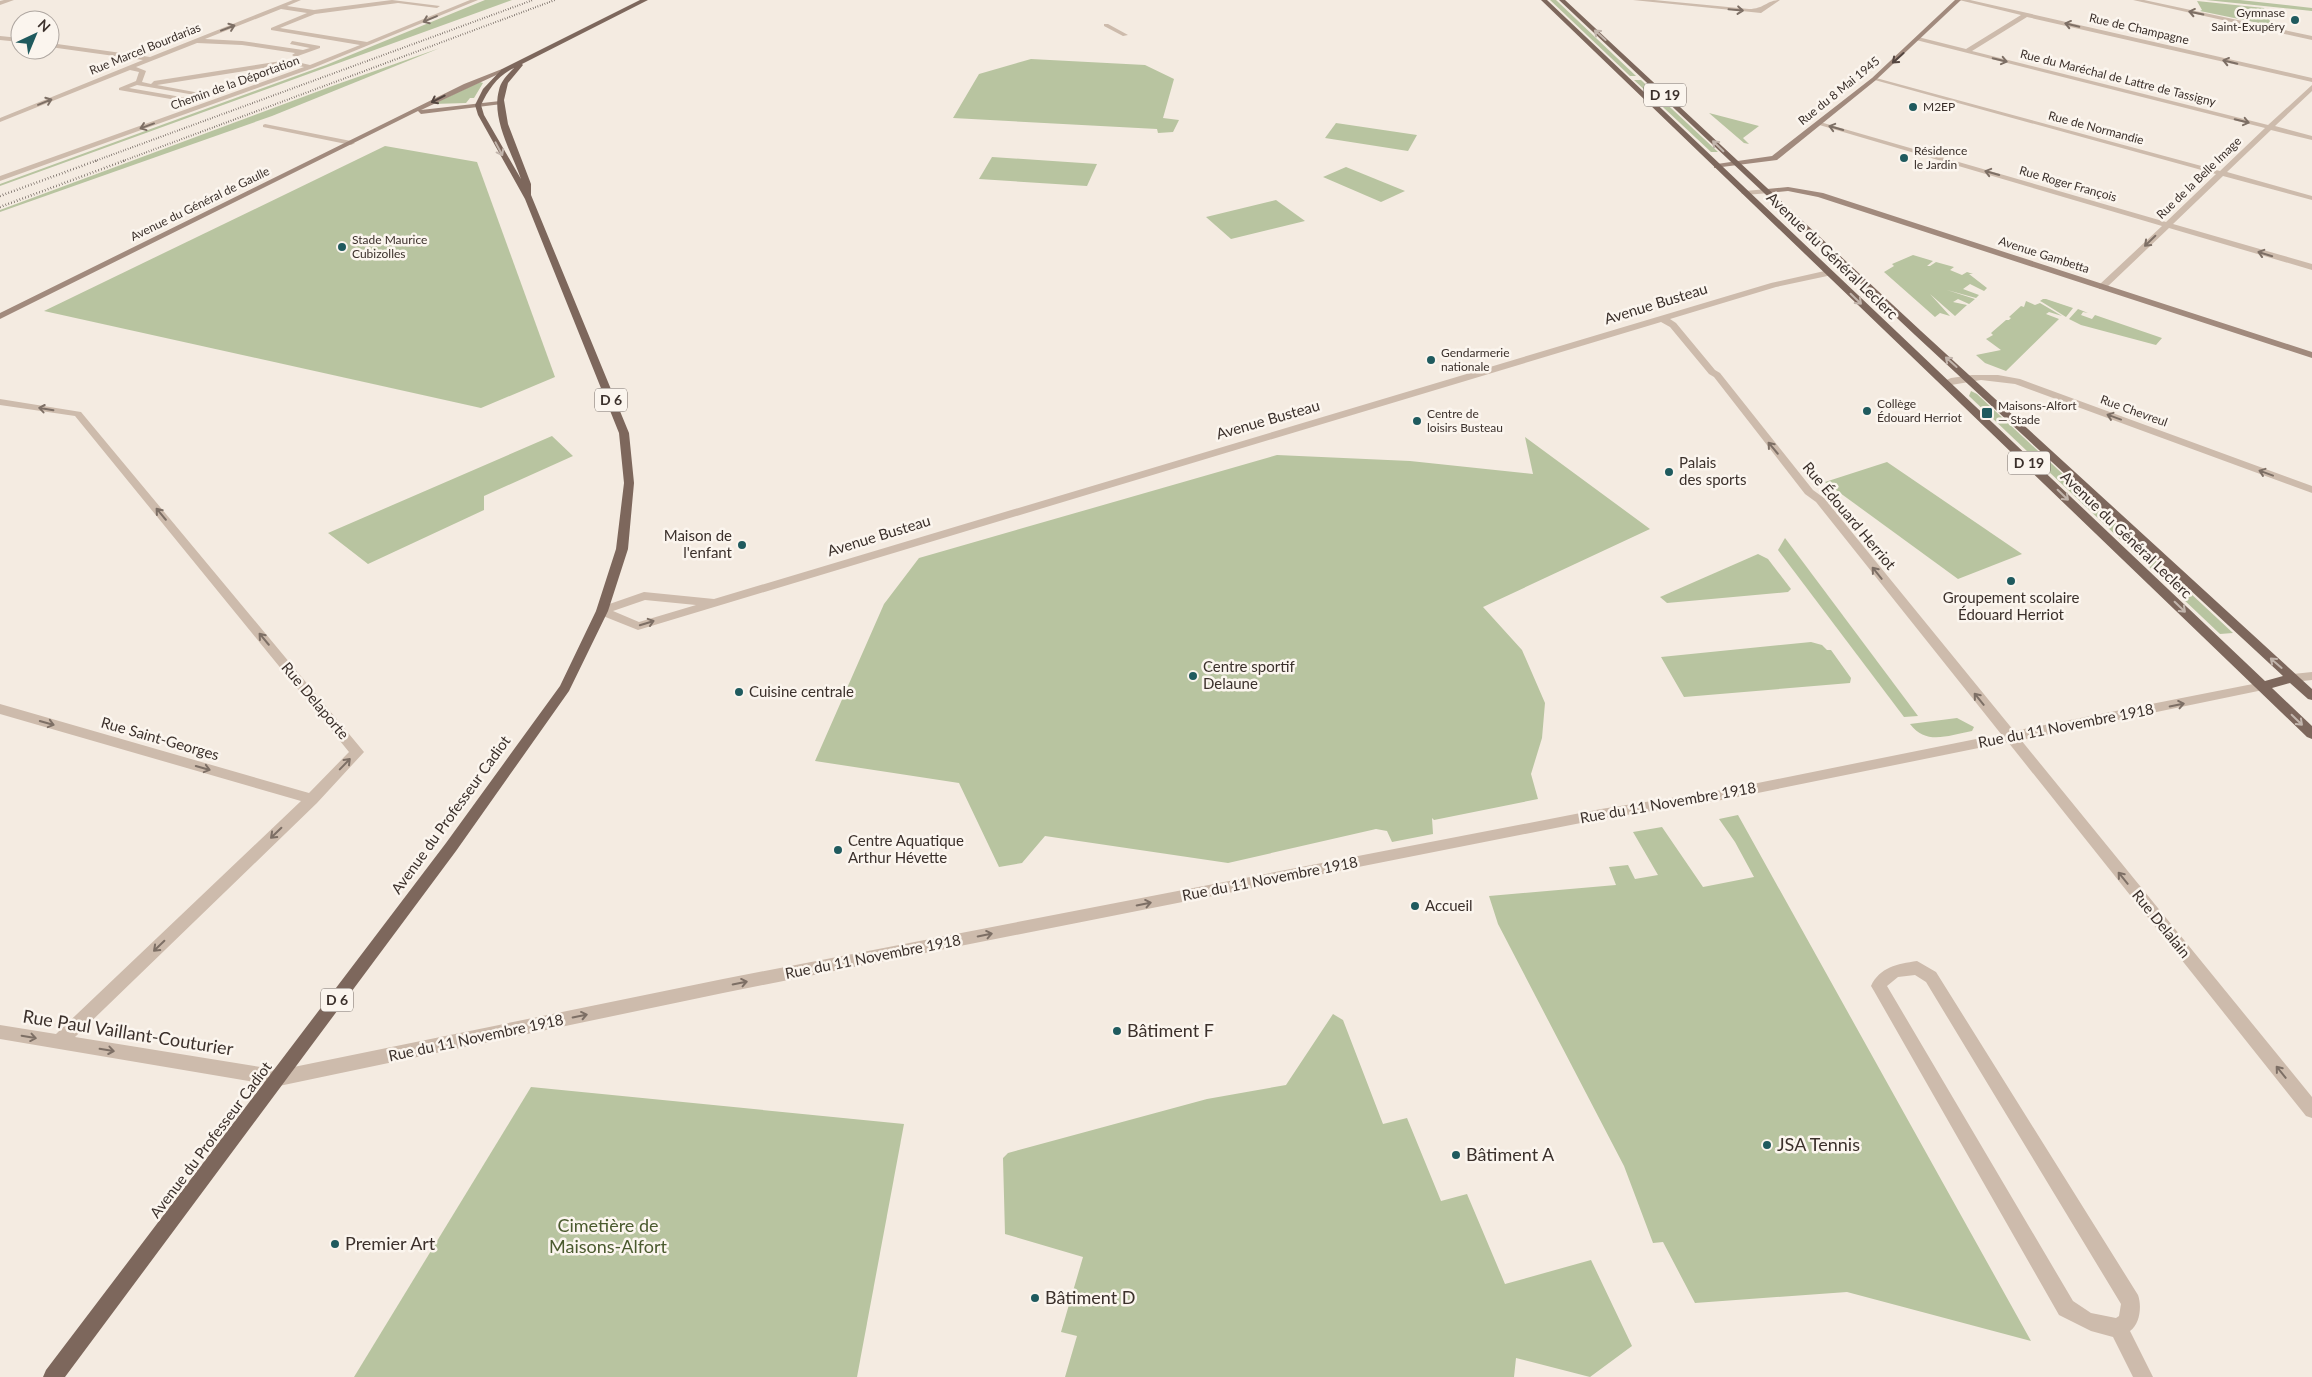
<svg xmlns="http://www.w3.org/2000/svg" width="2312" height="1377" font-family="Lato,sans-serif">
  <style>
    .green { fill: #b8c4a0 }
    .lines { fill: none; stroke-linecap: round; stroke-linejoin: round }
    .street { fill: #cdbbac; fill-rule: evenodd }
    .secondary { fill: #a18a7d; fill-rule: evenodd }
    .primary { fill: #7d675c; fill-rule: evenodd }
    .rail-far1 { stroke: #3b302b; stroke-width: 2; stroke-dasharray: 0.5 2; stroke-linecap: butt }
    .rail { stroke: #3b302b; stroke-width: 2.5; stroke-dasharray: 0.5 2.5; stroke-linecap: butt }
    .oneway { stroke: #7d6f65 }
    .oneway2 { stroke: #c2b5ac }
    .oneway3 { stroke: #544640 }
    .poi-dot { fill: #1f5a5e; stroke: #fbf5ee; stroke-width: 2 }
    .labels { text-anchor: middle; stroke-width: 5; stroke-linejoin: round; paint-order: stroke }
    .far-poi-label { font-size: 12px; fill: #3b302b; stroke: #fbf5ee; text-anchor: start }
    .far-street-label { font-size: 12px; fill: #3b302b; stroke: #fbf5ee }
    .shield { fill: #fbf5ee; stroke: #756b66; stroke-width: 1 }
    .shield-label { font-size: 14px; font-weight: bold; fill: #3b302b }
    .street-label { font-size: 15px; fill: #3b302b; stroke: #fbf5ee }
    .poi-label { font-size: 15px; fill: #3b302b; stroke: #fbf5ee; text-anchor: start }
    .near-poi-label { font-size: 18px; fill: #3b302b; stroke: #fbf5ee; text-anchor: start }
    .near-street-label { font-size: 18px; fill: #3b302b; stroke: #fbf5ee }
    .near-park-label { font-size: 18px; fill: #4a5a2e; stroke: #fbf5ee }
  </style>
  <rect width="100%" height="100%" fill="#f4ebe1"/>
  <!-- green -->
  <g class="green">
    <path d="M 485,0 L 512,0 L 0,186 L 0,184 L 326,65 Z"/>
    <path d="M 1550,0 L 1556,0 L 1636,76 L 1630,76 Z"/>
    <path d="M 2206,0 L 2240,0 L 2312,8 L 2312,11 Z"/>
    <path d="M 2197,1 L 2264,8 L 2271,18 L 2268,18 L 2273,26 L 2200,11 L 2202,10 Z"/>
    <path d="M 440,48 L 272,116 L 0,212 L 0,210 L 335,85 Z"/>
    <path d="M 1031,59 L 1145,65 L 1174,79 L 1163,118 L 1179,120 L 1173,132 L 1158,133 L 1157,129 L 953,118 L 979,74 Z"/>
    <path d="M 1634,80 L 1641,80 L 1718,152 L 1711,152 Z"/>
    <path d="M 480,82 L 483,83 L 474,98 L 470,98 L 466,103 L 433,104 Z"/>
    <path d="M 1709,113 L 1759,126 L 1743,138 L 1749,144 L 1744,143 Z"/>
    <path d="M 1336,123 L 1417,135 L 1408,151 L 1325,138 Z"/>
    <path d="M 385,146 L 477,162 L 555,377 L 481,408 L 44,311 Z"/>
    <path d="M 992,157 L 1097,164 L 1087,186 L 979,179 Z"/>
    <path d="M 1346,167 L 1405,191 L 1381,202 L 1323,177 Z"/>
    <path d="M 1276,200 L 1305,221 L 1231,239 L 1206,217 Z"/>
    <path d="M 1913,255 L 1933,261 L 1927,266 L 1930,266 L 1936,262 L 1954,267 L 1950,270 L 1962,275 L 1967,272 L 1973,274 L 1969,274 L 1987,288 L 1984,291 L 1970,284 L 1963,289 L 1979,295 L 1976,298 L 1947,290 L 1975,299 L 1969,304 L 1958,299 L 1953,302 L 1967,305 L 1955,316 L 1930,294 L 1950,316 L 1940,313 L 1935,317 L 1884,272 L 1894,266 L 1892,264 Z"/>
    <path d="M 2043,299 L 2046,299 L 2073,308 L 2066,317 L 2042,302 L 2040,301 Z"/>
    <path d="M 2026,301 L 2035,305 L 2040,303 L 2062,316 L 2049,312 L 2046,314 L 2059,319 L 2006,371 L 1985,363 L 1976,355 L 2001,350 L 1986,339 L 1993,335 L 1991,333 L 2006,320 L 2009,320 L 2011,318 L 2009,317 L 2021,306 L 2024,307 Z"/>
    <path d="M 2078,309 L 2088,313 L 2083,312 L 2081,315 L 2092,319 L 2095,315 L 2162,338 L 2156,345 L 2081,325 L 2069,319 Z"/>
    <path d="M 1971,391 L 1977,394 L 2233,633 L 2220,634 L 1969,396 Z"/>
    <path d="M 552,436 L 573,456 L 484,496 L 484,510 L 368,564 L 328,533 Z"/>
    <path d="M 1525,437 L 1650,529 L 1483,607 L 1522,650 L 1545,703 L 1542,738 L 1531,774 L 1538,799 L 1434,820 L 1432,818 L 1433,834 L 1392,842 L 1387,831 L 1376,829 L 1228,863 L 1045,836 L 1022,863 L 999,867 L 959,783 L 815,761 L 884,604 L 919,558 L 1277,455 L 1410,461 L 1533,474 Z"/>
    <path d="M 1887,462 L 2022,554 L 1958,579 L 1825,482 Z"/>
    <path d="M 1785,538 L 1918,716 L 1904,717 L 1778,550 Z"/>
    <path d="M 1758,554 L 1768,559 L 1791,589 L 1788,592 L 1667,603 L 1660,597 Z"/>
    <path d="M 1811,642 L 1822,645 L 1827,650 L 1831,650 L 1851,678 L 1850,683 L 1684,697 L 1661,657 Z"/>
    <path d="M 1957,718 L 1974,727 L 1972,731 C 1948,735 1927,746 1910,724 Z"/>
    <path d="M 1738,815 L 2031,1341 L 1847,1292 L 1695,1303 L 1663,1242 L 1653,1243 L 1624,1166 L 1498,924 L 1489,896 L 1616,885 L 1609,867 L 1628,865 L 1635,879 L 1658,875 L 1633,832 L 1662,827 L 1703,887 L 1754,877 L 1735,842 L 1719,819 Z"/>
    <path d="M 1333,1014 L 1343,1020 L 1383,1124 L 1407,1118 L 1441,1201 L 1467,1194 L 1505,1284 L 1591,1260 L 1632,1346 L 1590,1377 L 1516,1358 L 1514,1377 L 1065,1377 L 1077,1336 L 1061,1332 L 1083,1257 L 1005,1234 L 1003,1158 L 1008,1153 L 1207,1099 L 1286,1085 Z"/>
    <path d="M 531,1087 L 904,1124 L 857,1377 L 354,1377 Z"/>
  </g>
  <g class="lines">
    <!-- street -->
    <g class="street">
      <path d="M 4,0 L 14,0 L 0,5 L 0,1 Z"/>
      <path d="M 293,0 L 301,0 L 287,6 L 314,10 L 392,0 L 440,6 L 437,8 L 398,3 L 315,14 L 280,28 L 367,42 L 470,0 L 478,0 L 313,68 L 0,181 L 0,176 L 304,67 L 288,64 L 157,85 L 205,94 L 188,102 L 119,90 L 119,88 L 136,81 L 139,72 L 130,70 L 0,122 L 0,118 L 143,60 L 50,47 L 50,43 L 150,57 ZM 281,9 L 307,13 L 271,28 L 271,30 L 360,45 L 310,65 L 288,60 L 154,81 L 151,84 L 142,82 L 146,71 L 136,67 L 197,43 L 242,45 L 295,53 L 292,55 L 295,57 L 320,48 L 320,46 L 292,41 L 290,44 L 310,48 L 303,50 L 242,41 L 205,39 ZM 137,85 L 195,95 L 187,98 L 129,88 Z"/>
      <path d="M 1633,0 L 1654,0 L 1749,9 C 1764,9 1767,0 1780,0 L 1761,13 Z"/>
      <path d="M 1959,0 L 1970,0 L 2312,78 L 2312,82 L 2027,17 L 1972,51 L 2268,125 L 2312,85 L 2312,91 L 2275,126 L 2312,136 L 2312,140 L 2271,130 L 2227,172 L 2312,196 L 2312,200 L 2223,176 L 2173,224 L 2312,264 L 2312,270 L 2169,228 L 2105,289 L 2099,289 L 2099,285 L 2162,226 L 1816,124 L 1816,122 L 1820,122 L 2166,222 L 2216,174 L 1871,79 L 1876,78 L 2220,171 L 2265,128 L 1916,40 L 1918,37 L 1966,49 L 2021,15 Z"/>
      <path d="M 2133,0 L 2144,0 L 2312,36 L 2312,40 Z"/>
      <path d="M 1104,24 L 1108,24 L 1128,35 L 1123,36 L 1104,26 Z"/>
      <path d="M 0,36 L 20,38 L 20,42 L 0,40 Z"/>
      <path d="M 265,124 L 351,141 L 355,143 L 351,145 L 263,127 L 263,125 Z"/>
      <path d="M 1767,189 L 1771,191 L 1770,193 L 1745,195 L 1741,193 L 1745,191 Z"/>
      <path d="M 1829,270 L 1832,271 L 1832,275 L 1776,287 L 1670,319 L 1676,323 L 1715,370 L 1720,373 L 1813,490 L 1824,498 L 2014,731 L 2263,682 L 2269,686 L 2263,690 L 2021,740 L 2312,1097 L 2312,1118 L 2306,1116 L 2008,742 L 1728,799 L 1601,819 L 723,993 L 279,1086 L 0,1039 L 0,1025 L 56,1034 L 301,801 L 0,714 L 0,704 L 309,793 L 349,752 L 75,416 L 0,405 L 0,399 L 81,412 L 364,752 L 317,803 L 75,1037 L 279,1070 L 723,979 L 1601,809 L 1728,789 L 2001,734 L 1816,502 L 1805,494 L 1714,377 L 1709,374 L 1670,327 L 1661,322 L 638,630 L 598,614 L 596,611 L 598,608 L 644,592 L 714,599 L 1771,283 ZM 645,600 L 696,605 L 639,622 L 613,611 Z"/>
      <path d="M 1972,375 L 1998,375 L 2020,379 L 2312,486 L 2312,493 L 2015,384 L 1981,380 L 1945,386 L 1940,383 L 1951,378 Z"/>
      <path d="M 2312,672 L 2312,680 L 2293,682 L 2287,678 L 2293,674 Z"/>
      <path d="M 1917,961 L 1936,972 L 2138,1295 C 2142,1306 2140,1324 2130,1331 L 2153,1377 L 2133,1377 L 2113,1337 L 2091,1331 L 2059,1315 L 1874,991 L 1871,986 C 1880,967 1897,964 1917,961 ZM 1915,975 L 1926,982 L 2121,1304 L 2119,1316 L 2116,1318 L 2091,1313 L 2073,1301 L 1887,986 L 1898,977 Z"/>
    </g>
    <!-- secondary -->
    <g class="secondary">
      <path d="M 1955,0 L 1961,0 L 1876,80 L 1777,160 L 1714,168 L 1714,164 L 1717,164 L 1772,156 L 1872,78 Z"/>
      <path d="M 502,69 L 507,70 L 421,110 L 500,101 L 502,102 L 502,104 L 421,114 L 418,111 L 0,319 L 0,313 L 464,84 Z"/>
      <path d="M 1788,187 L 1823,193 L 2312,352 L 2312,358 L 1818,197 L 1788,191 L 1767,193 L 1763,191 L 1767,189 Z"/>
    </g>
    <!-- primary -->
    <g class="primary">
      <path d="M 640,0 L 648,0 L 522,64 L 523,65 L 508,83 L 504,100 L 508,124 L 531,184 L 531,195 L 629,433 L 634,483 L 628,549 L 608,611 L 569,691 L 456,851 L 65,1377 L 43,1377 L 46,1370 L 446,843 L 560,686 L 596,611 L 616,549 L 624,483 L 619,433 L 525,199 L 478,115 L 475,105 L 483,89 L 502,69 ZM 514,68 C 508,74 501,81 499,90 C 491,119 512,153 521,179 L 484,115 L 481,105 C 488,90 498,75 514,68 Z"/>
      <path d="M 1541,0 L 1547,0 L 2265,681 L 2283,676 L 1915,335 L 1559,0 L 1565,0 L 1921,331 L 2312,689 L 2312,700 L 2308,699 L 2290,683 L 2272,688 L 2312,726 L 2312,739 L 2307,737 Z"/>
    </g>
    <!-- rail-far1 -->
    <g class="rail-far1">
      <path d="M 95,161 L 533,0"/>
      <path d="M 123,161 L 555,0"/>
    </g>
    <!-- rail -->
    <g class="rail">
      <path d="M 0,196 L 98,160"/>
      <path d="M 0,207 L 126,160"/>
    </g>
  </g>
  <!-- one-way arrows -->
  <defs><path id="oneway-shaft" d="M-6 0H5M1.5-3L5.5 0L1.5 3" fill="none" stroke-width="1.6" stroke-linecap="round" stroke-linejoin="round" transform="scale(1.25)"/></defs>
  <g class="oneway">
    <use href="#oneway-shaft" transform="translate(1736 10) rotate(5)"/>
    <use href="#oneway-shaft" transform="translate(2196 13) rotate(-168)"/>
    <use href="#oneway-shaft" transform="translate(430 19) rotate(157)"/>
    <use href="#oneway-shaft" transform="translate(2072 25) rotate(-167)"/>
    <use href="#oneway-shaft" transform="translate(228 28) rotate(-21)"/>
    <use href="#oneway-shaft" transform="translate(2000 60) rotate(14)"/>
    <use href="#oneway-shaft" transform="translate(2230 62) rotate(-167)"/>
    <use href="#oneway-shaft" transform="translate(45 102) rotate(-22)"/>
    <use href="#oneway-shaft" transform="translate(2242 121) rotate(14)"/>
    <use href="#oneway-shaft" transform="translate(147 126) rotate(160)"/>
    <use href="#oneway-shaft" transform="translate(1836 128) rotate(-164)"/>
    <use href="#oneway-shaft" transform="translate(1992 173) rotate(-164)"/>
    <use href="#oneway-shaft" transform="translate(2150 241) rotate(136)"/>
    <use href="#oneway-shaft" transform="translate(2265 254) rotate(-163)"/>
    <use href="#oneway-shaft" transform="translate(46 409) rotate(-171)"/>
    <use href="#oneway-shaft" transform="translate(2114 417) rotate(-160)"/>
    <use href="#oneway-shaft" transform="translate(1773 448) rotate(-130)"/>
    <use href="#oneway-shaft" transform="translate(2266 473) rotate(-160)"/>
    <use href="#oneway-shaft" transform="translate(161 514) rotate(-130)"/>
    <use href="#oneway-shaft" transform="translate(1877 573) rotate(-129)"/>
    <use href="#oneway-shaft" transform="translate(647 623) rotate(-17)"/>
    <use href="#oneway-shaft" transform="translate(264 639) rotate(-130)"/>
    <use href="#oneway-shaft" transform="translate(1979 699) rotate(-129)"/>
    <use href="#oneway-shaft" transform="translate(2177 705) rotate(-11)"/>
    <use href="#oneway-shaft" transform="translate(47 723) rotate(16)"/>
    <use href="#oneway-shaft" transform="translate(345 764) rotate(-46)"/>
    <use href="#oneway-shaft" transform="translate(203 768) rotate(16)"/>
    <use href="#oneway-shaft" transform="translate(276 833) rotate(136)"/>
    <use href="#oneway-shaft" transform="translate(2123 878) rotate(-129)"/>
    <use href="#oneway-shaft" transform="translate(1144 904) rotate(-11)"/>
    <use href="#oneway-shaft" transform="translate(985 935) rotate(-11)"/>
    <use href="#oneway-shaft" transform="translate(159 946) rotate(136)"/>
    <use href="#oneway-shaft" transform="translate(740 983) rotate(-11)"/>
    <use href="#oneway-shaft" transform="translate(580 1016) rotate(-12)"/>
    <use href="#oneway-shaft" transform="translate(29 1037) rotate(10)"/>
    <use href="#oneway-shaft" transform="translate(107 1050) rotate(9)"/>
    <use href="#oneway-shaft" transform="translate(2281 1072) rotate(-129)"/>
  </g>
  <g class="oneway2">
    <use href="#oneway-shaft" transform="translate(1600 35) rotate(-138)"/>
    <use href="#oneway-shaft" transform="translate(1718 146) rotate(-136)"/>
    <use href="#oneway-shaft" transform="translate(499 149) rotate(62)"/>
    <use href="#oneway-shaft" transform="translate(1856 299) rotate(44)"/>
    <use href="#oneway-shaft" transform="translate(1951 362) rotate(-138)"/>
    <use href="#oneway-shaft" transform="translate(2063 495) rotate(44)"/>
    <use href="#oneway-shaft" transform="translate(2180 607) rotate(44)"/>
    <use href="#oneway-shaft" transform="translate(2276 663) rotate(-139)"/>
    <use href="#oneway-shaft" transform="translate(2297 720) rotate(44)"/>
  </g>
  <g class="oneway3">
    <use href="#oneway-shaft" transform="translate(1898 58) rotate(138)"/>
    <use href="#oneway-shaft" transform="translate(438 99) rotate(153)"/>
  </g>
  <!-- markers -->
  <g class="poi-dot">
    <circle cx="2295" cy="20" r="5"/>
    <circle cx="1913" cy="107" r="5"/>
    <circle cx="1904" cy="158" r="5"/>
    <circle cx="342" cy="247" r="5"/>
    <circle cx="1431" cy="360" r="5"/>
    <circle cx="1867" cy="411" r="5"/>
    <rect x="1981" y="407" width="12" height="12" rx="2.5"/>
    <circle cx="1417" cy="421" r="5"/>
    <circle cx="1669" cy="472" r="5"/>
    <circle cx="742" cy="545" r="5"/>
    <circle cx="2011" cy="581" r="5"/>
    <circle cx="1193" cy="676" r="5"/>
    <circle cx="739" cy="692" r="5"/>
    <circle cx="838" cy="850" r="5"/>
    <circle cx="1415" cy="906" r="5"/>
    <circle cx="1117" cy="1031" r="5"/>
    <circle cx="1767" cy="1145" r="5"/>
    <circle cx="1456" cy="1155" r="5"/>
    <circle cx="335" cy="1244" r="5"/>
    <circle cx="1035" cy="1298" r="5"/>
  </g>
  <g class="labels">
    <!-- far-poi labels -->
    <g class="far-poi-label">
      <text x="2285" y="17" text-anchor="end">Gymnase<tspan x="2285" dy="14">Saint-Exupéry</tspan></text>
      <text x="1923" y="111">M2EP</text>
      <text x="1914" y="155">Résidence<tspan x="1914" dy="14">le Jardin</tspan></text>
      <text x="352" y="244">Stade Maurice<tspan x="352" dy="14">Cubizolles</tspan></text>
      <text x="1441" y="357">Gendarmerie<tspan x="1441" dy="14">nationale</tspan></text>
      <text x="1877" y="408">Collège<tspan x="1877" dy="14">Édouard Herriot</tspan></text>
      <text x="1998" y="410">Maisons-Alfort<tspan x="1998" dy="14">— Stade</tspan></text>
      <text x="1427" y="418">Centre de<tspan x="1427" dy="14">loisirs Busteau</tspan></text>
    </g>
    <!-- far-street labels -->
    <g class="far-street-label">
      <text transform="translate(2139 29) rotate(13)" y="4">Rue de Champagne</text>
      <text transform="translate(145 49) rotate(-22)" y="4">Rue Marcel Bourdarias</text>
      <text transform="translate(2118 78) rotate(14)" y="4">Rue du Maréchal de Lattre de Tassigny</text>
      <text transform="translate(235 83) rotate(-20)" y="4">Chemin de la Déportation</text>
      <text transform="translate(1839 91) rotate(-39)" y="4">Rue du 8 Mai 1945</text>
      <text transform="translate(2096 128) rotate(15)" y="4">Rue de Normandie</text>
      <text transform="translate(2199 178) rotate(-44)" y="4">Rue de la Belle Image</text>
      <text transform="translate(2068 184) rotate(16)" y="4">Rue Roger François</text>
      <text transform="translate(200 204) rotate(-26)" y="4">Avenue du Général de Gaulle</text>
      <text transform="translate(2044 255) rotate(18)" y="4">Avenue Gambetta</text>
      <text transform="translate(2134 411) rotate(20)" y="4">Rue Chevreul</text>
    </g>
    <!-- shield labels -->
    <g class="shield">
      <rect x="1644" y="83.5" width="42" height="23" rx="4"/>
      <rect x="595" y="388.5" width="32" height="23" rx="4"/>
      <rect x="2008" y="451.5" width="42" height="23" rx="4"/>
      <rect x="321" y="988.5" width="32" height="23" rx="4"/>
    </g>
    <g class="shield-label">
      <text x="1665" y="100">D 19</text>
      <text x="611" y="405">D 6</text>
      <text x="2029" y="468">D 19</text>
      <text x="337" y="1005">D 6</text>
    </g>
    <!-- street labels -->
    <g class="street-label">
      <text transform="translate(1832 256) rotate(44)" y="5">Avenue du Général Leclerc</text>
      <text transform="translate(1656 304) rotate(-17)" y="5">Avenue Busteau</text>
      <text transform="translate(1268 420) rotate(-16)" y="5">Avenue Busteau</text>
      <text transform="translate(1849 516) rotate(50)" y="5">Rue Édouard Herriot</text>
      <text transform="translate(2126 535) rotate(44)" y="5">Avenue du Général Leclerc</text>
      <text transform="translate(879 536) rotate(-17)" y="5">Avenue Busteau</text>
      <text transform="translate(315 701) rotate(50)" y="5">Rue Delaporte</text>
      <text transform="translate(2066 726) rotate(-11)" y="5">Rue du 11 Novembre 1918</text>
      <text transform="translate(160 739) rotate(16)" y="5">Rue Saint-Georges</text>
      <text transform="translate(1668 803) rotate(-10)" y="5">Rue du 11 Novembre 1918</text>
      <text transform="translate(451 815) rotate(-54)" y="5">Avenue du Professeur Cadiot</text>
      <text transform="translate(1270 879) rotate(-11)" y="5">Rue du 11 Novembre 1918</text>
      <text transform="translate(2161 924) rotate(51)" y="5">Rue Delalain</text>
      <text transform="translate(873 957) rotate(-11)" y="5">Rue du 11 Novembre 1918</text>
      <text transform="translate(476 1038) rotate(-12)" y="5">Rue du 11 Novembre 1918</text>
      <text transform="translate(211 1140) rotate(-53)" y="5">Avenue du Professeur Cadiot</text>
    </g>
    <!-- poi labels -->
    <g class="poi-label">
      <text x="1679" y="468">Palais<tspan x="1679" dy="17">des sports</tspan></text>
      <text x="732" y="541" text-anchor="end">Maison de<tspan x="732" dy="17">l'enfant</tspan></text>
      <text x="2011" y="603" text-anchor="middle">Groupement scolaire<tspan x="2011" dy="17">Édouard Herriot</tspan></text>
      <text x="1203" y="672">Centre sportif<tspan x="1203" dy="17">Delaune</tspan></text>
      <text x="749" y="697">Cuisine centrale</text>
      <text x="848" y="846">Centre Aquatique<tspan x="848" dy="17">Arthur Hévette</tspan></text>
      <text x="1425" y="911">Accueil</text>
    </g>
    <!-- near-poi labels -->
    <g class="near-poi-label">
      <text x="1127" y="1037">Bâtiment F</text>
      <text x="1777" y="1151">JSA Tennis</text>
      <text x="1466" y="1161">Bâtiment A</text>
      <text x="345" y="1250">Premier Art</text>
      <text x="1045" y="1304">Bâtiment D</text>
    </g>
    <!-- near-street labels -->
    <g class="near-street-label">
      <text transform="translate(128 1033) rotate(9)" y="6">Rue Paul Vaillant-Couturier</text>
    </g>
    <!-- near-park labels -->
    <g class="near-park-label">
      <text x="608" y="1232">Cimetière de<tspan x="608" dy="21">Maisons-Alfort</tspan></text>
    </g>
  </g>
  <!-- north arrow -->
  <g transform="translate(35 35) rotate(44)"><circle r="24" fill="#fbf5ee" stroke="#aea6a0"/>
  <path d="M0-4L9 19L0 12L-9 19Z" fill="#1f5a5e"/>
  <text y="-8" font-size="14" font-weight="bold" text-anchor="middle" fill="#3b302b">N</text>
  </g>
</svg>
